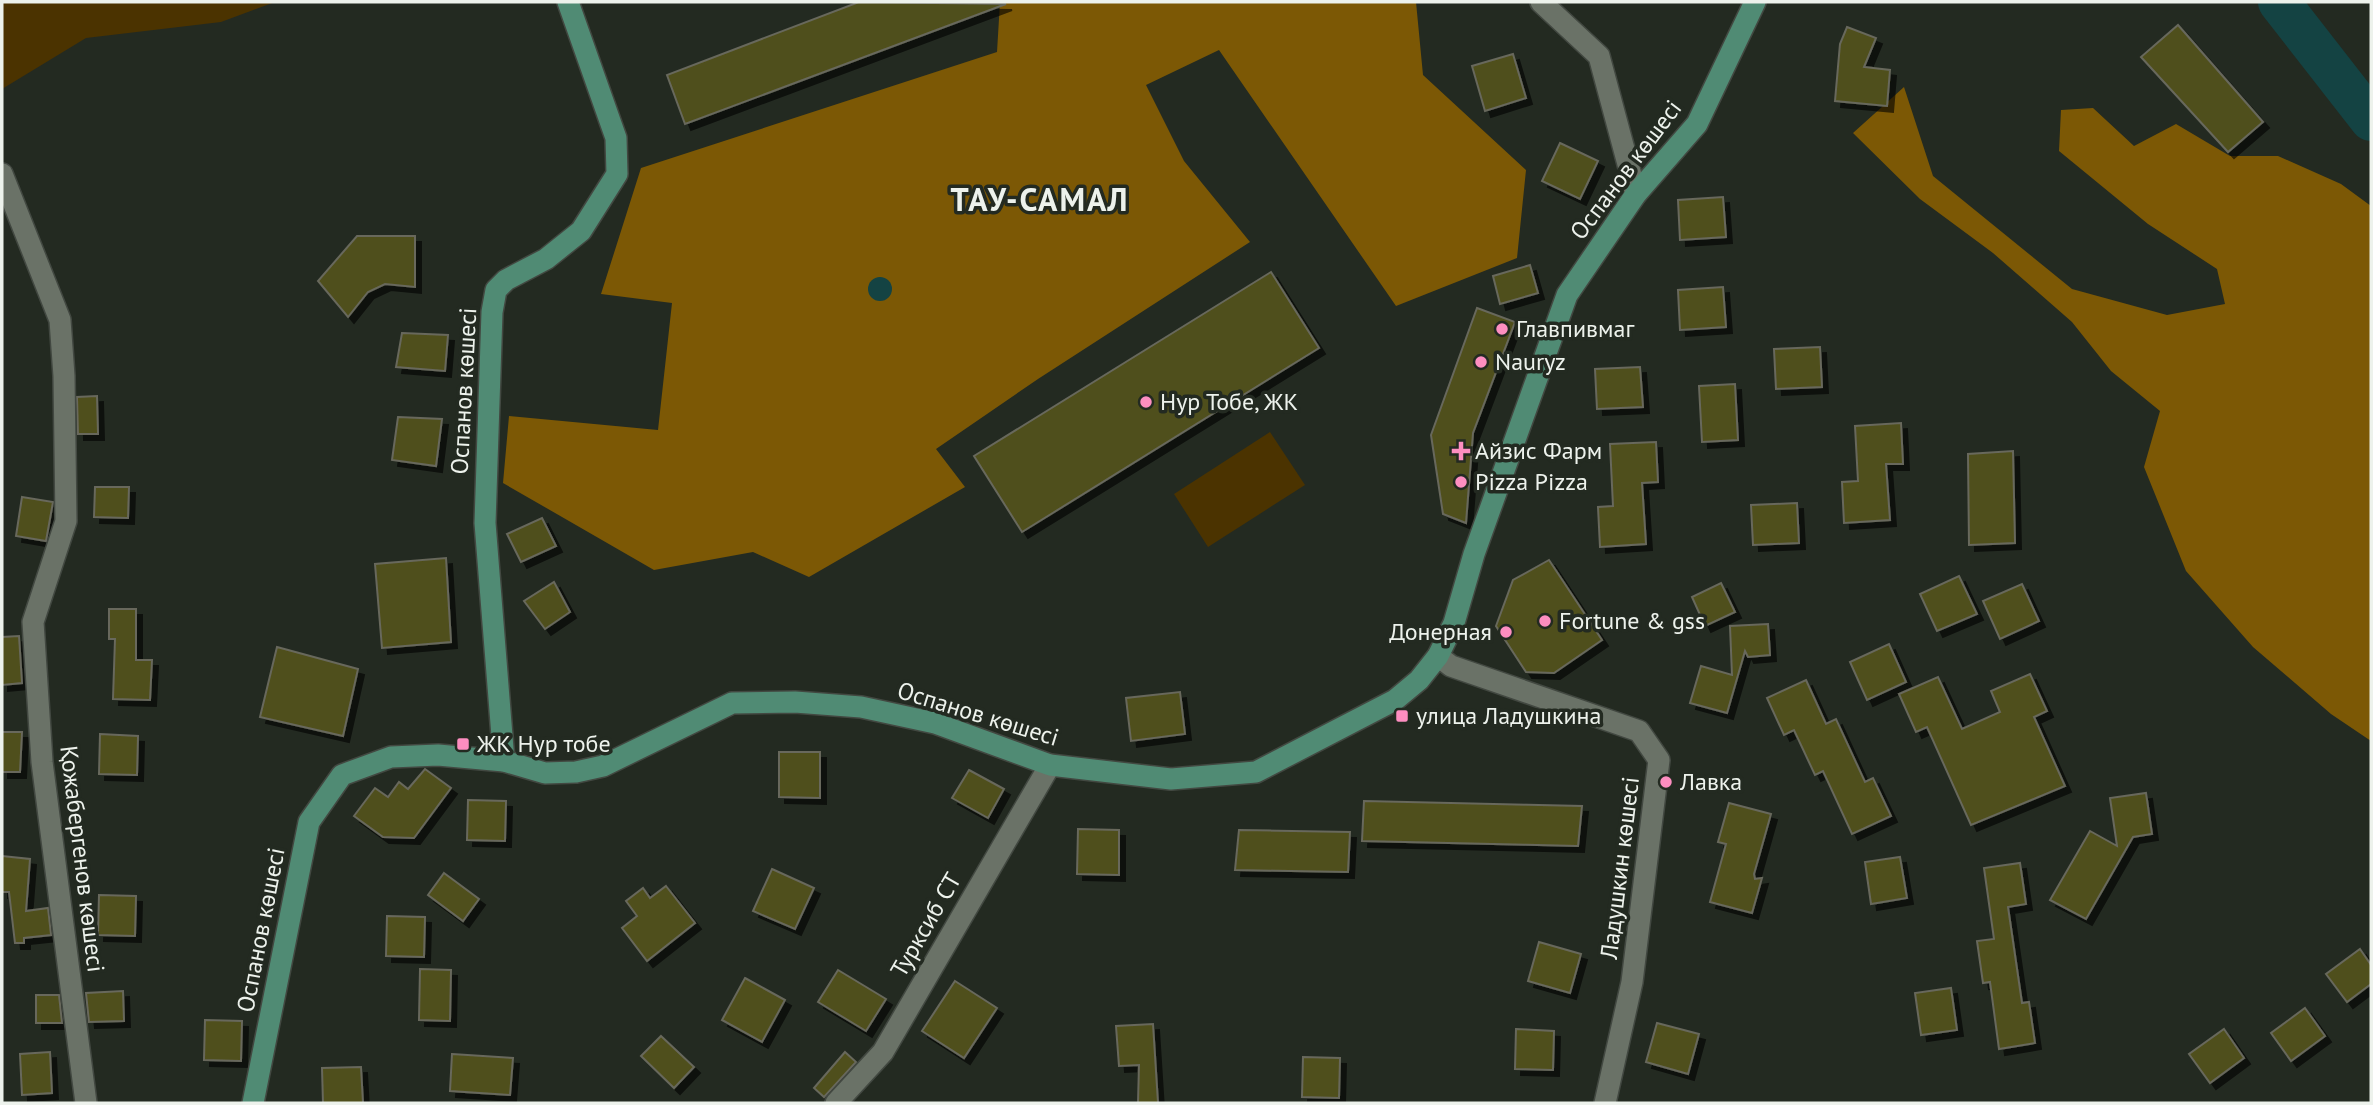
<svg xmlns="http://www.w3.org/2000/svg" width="2373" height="1105" font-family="'PT Sans',sans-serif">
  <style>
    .green { fill: #4b3300 }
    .forest { fill: #7c5805 }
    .water { fill: #144343 }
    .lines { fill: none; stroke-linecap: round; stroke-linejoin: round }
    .river { stroke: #144343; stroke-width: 42 }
    .building { fill: #504f1a; stroke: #67685c; stroke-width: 2; filter: url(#shadow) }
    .street-casing { stroke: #424841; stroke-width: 24 }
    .secondary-casing { stroke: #424841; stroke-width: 24 }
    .street { stroke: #6a7267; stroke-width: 21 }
    .secondary { stroke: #508b74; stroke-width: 21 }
    .poi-dot { fill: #fd8ec0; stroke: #232a21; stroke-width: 2.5 }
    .labels { text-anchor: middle; stroke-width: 7; stroke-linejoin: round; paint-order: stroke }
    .street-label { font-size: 24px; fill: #edf2ec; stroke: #232a21 }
    .poi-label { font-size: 24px; fill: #edf2ec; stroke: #232a21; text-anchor: start }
    .district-label { font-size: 32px; font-weight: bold; letter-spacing: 2px; fill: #edf2ec; stroke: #232a21 }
  </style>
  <defs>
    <filter id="shadow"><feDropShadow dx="6" dy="6" stdDeviation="0" flood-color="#0009"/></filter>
  </defs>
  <rect width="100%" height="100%" fill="#232a21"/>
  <!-- green -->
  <g class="green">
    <path d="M 2,2 L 275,2 L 221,22 L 86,38 L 2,89 Z"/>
    <path d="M 1270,432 L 1305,485 L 1208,547 L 1174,494 Z"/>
  </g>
  <!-- forest -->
  <g class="forest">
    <path d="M 1000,2 L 1416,2 L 1423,75 L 1526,170 L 1517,258 L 1396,306 L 1219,50 L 1146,85 L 1184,161 L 1250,242 L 1038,379 L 936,449 L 965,487 L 809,577 L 753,552 L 654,570 L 503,483 L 509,416 L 658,430 L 672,303 L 601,294 L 641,168 L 997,52 Z"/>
    <path d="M 1904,87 L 1933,176 L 2072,289 L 2167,315 L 2225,304 L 2217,269 L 2148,224 L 2059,151 L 2061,110 L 2093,108 L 2134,146 L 2176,124 L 2230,156 L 2278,156 L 2341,184 L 2371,206 L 2371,741 L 2331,714 L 2253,647 L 2186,571 L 2144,467 L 2160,411 L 2111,371 L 2072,322 L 1993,253 L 1920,199 L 1853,133 Z"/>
  </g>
  <!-- water -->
  <circle class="water" cx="880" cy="289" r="12"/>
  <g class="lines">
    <!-- river -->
    <path class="river" d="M 2279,2 L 2371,120"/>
  </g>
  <!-- building -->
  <g class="building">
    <path d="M 859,2 L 1006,4 L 685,124 L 667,75 Z"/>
    <path d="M 2178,25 L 2263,122 L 2228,152 L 2141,57 Z"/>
    <path d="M 1847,27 L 1876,38 L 1864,67 L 1890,70 L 1887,106 L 1835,101 L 1840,44 Z"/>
    <path d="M 1513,54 L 1526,98 L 1485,111 L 1472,66 Z"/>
    <path d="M 1560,143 L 1598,161 L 1580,199 L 1542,181 Z"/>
    <path d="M 1723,197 L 1726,237 L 1680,240 L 1678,200 Z"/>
    <path d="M 357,236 L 415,236 L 415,287 L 385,284 L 368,292 L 348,317 L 318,281 Z"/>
    <path d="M 1530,265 L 1538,293 L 1500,304 L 1493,276 Z"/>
    <path d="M 1271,272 L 1319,348 L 1022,532 L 974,456 Z"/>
    <path d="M 1723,287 L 1726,327 L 1680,330 L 1678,290 Z"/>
    <path d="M 1477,308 L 1515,322 L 1473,433 L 1466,523 L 1443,514 L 1431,435 Z"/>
    <path d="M 402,333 L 448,335 L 445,371 L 396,367 Z"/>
    <path d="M 1820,347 L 1822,387 L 1776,389 L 1774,349 Z"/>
    <path d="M 1640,367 L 1643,407 L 1597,409 L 1595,369 Z"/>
    <path d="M 1735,384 L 1738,440 L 1702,442 L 1699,386 Z"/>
    <path d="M 97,396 L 98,434 L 78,434 L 77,397 Z"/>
    <path d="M 398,417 L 442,419 L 436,466 L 392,460 Z"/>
    <path d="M 1901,423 L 1903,464 L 1886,464 L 1890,520 L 1844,523 L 1842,482 L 1858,481 L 1855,426 Z"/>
    <path d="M 1656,442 L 1658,482 L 1642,483 L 1646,544 L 1600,547 L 1598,507 L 1613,506 L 1610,444 Z"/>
    <path d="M 2013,451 L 2015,543 L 1969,545 L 1968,454 Z"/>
    <path d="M 95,487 L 129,487 L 128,518 L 94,517 Z"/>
    <path d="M 22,497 L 53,502 L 46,541 L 16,536 Z"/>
    <path d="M 1797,503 L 1799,543 L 1753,545 L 1751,505 Z"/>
    <path d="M 542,518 L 556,546 L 521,562 L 507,534 Z"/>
    <path d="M 446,558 L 451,642 L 382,648 L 375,564 Z"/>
    <path d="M 1549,560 L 1602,640 L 1554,673 L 1526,672 L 1496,626 L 1513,580 Z"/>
    <path d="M 1959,576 L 1977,614 L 1937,631 L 1920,594 Z"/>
    <path d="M 554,582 L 570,612 L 545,629 L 524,601 Z"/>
    <path d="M 1721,583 L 1735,612 L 1705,626 L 1692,597 Z"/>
    <path d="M 2022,584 L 2039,621 L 2000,639 L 1983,601 Z"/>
    <path d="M 109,609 L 136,609 L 136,660 L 152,660 L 150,700 L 113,699 L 115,639 L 109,639 Z"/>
    <path d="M 1768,624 L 1770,655 L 1748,657 L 1745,651 L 1727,713 L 1690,703 L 1701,666 L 1732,675 L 1730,626 Z"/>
    <path d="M 19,636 L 22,683 L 2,685 L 2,637 Z"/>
    <path d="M 1889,644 L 1906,682 L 1867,700 L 1850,662 Z"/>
    <path d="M 277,647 L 358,669 L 343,736 L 260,717 Z"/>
    <path d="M 2030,674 L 2047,711 L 2034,717 L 2065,786 L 1971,825 L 1927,727 L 1916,732 L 1899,694 L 1938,677 L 1962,729 L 2000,712 L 1991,691 Z"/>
    <path d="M 1806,680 L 1826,724 L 1836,719 L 1865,782 L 1873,778 L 1891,816 L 1852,834 L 1823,771 L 1815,775 L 1794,730 L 1784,735 L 1767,698 Z"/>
    <path d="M 1180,692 L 1185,734 L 1131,741 L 1126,698 Z"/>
    <path d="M 2,732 L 22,732 L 20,772 L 2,772 Z"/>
    <path d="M 100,734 L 138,736 L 137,775 L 99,774 Z"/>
    <path d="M 779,752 L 820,752 L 820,798 L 779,797 Z"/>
    <path d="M 425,769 L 451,788 L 414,838 L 383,837 L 354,816 L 375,788 L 388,797 L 399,782 L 408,789 Z"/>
    <path d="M 969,770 L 1004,789 L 988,818 L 952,798 Z"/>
    <path d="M 2146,793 L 2152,834 L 2133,837 L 2086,919 L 2050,900 L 2090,831 L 2117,846 L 2110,798 Z"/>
    <path d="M 468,800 L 506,801 L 505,841 L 467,840 Z"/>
    <path d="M 1364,801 L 1582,806 L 1578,846 L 1362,841 Z"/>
    <path d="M 1729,803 L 1771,814 L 1754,874 L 1755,879 L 1762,878 L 1752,913 L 1710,902 L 1726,844 L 1718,842 Z"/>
    <path d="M 1078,829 L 1119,830 L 1119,875 L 1077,874 Z"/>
    <path d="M 1239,830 L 1350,832 L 1348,872 L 1235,870 Z"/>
    <path d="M 2,856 L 30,859 L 26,911 L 48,908 L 51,935 L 24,938 L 24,943 L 15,943 L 9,892 L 2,892 Z"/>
    <path d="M 1900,857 L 1907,898 L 1871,904 L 1865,862 Z"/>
    <path d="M 2020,863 L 2026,904 L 2008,907 L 2022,1003 L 2029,1002 L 2035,1043 L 1999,1049 L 1990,982 L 1983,983 L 1977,941 L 1994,939 L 1984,868 Z"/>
    <path d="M 772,869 L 814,888 L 795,929 L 753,911 Z"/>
    <path d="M 444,873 L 479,899 L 463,921 L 428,895 Z"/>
    <path d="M 666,886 L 695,923 L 647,961 L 622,928 L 637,916 L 626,901 L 643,888 L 650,898 Z"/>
    <path d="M 99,895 L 136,896 L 135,936 L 98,935 Z"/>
    <path d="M 387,916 L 425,917 L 424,957 L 386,956 Z"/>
    <path d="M 1539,942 L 1581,954 L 1570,993 L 1528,981 Z"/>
    <path d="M 2360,949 L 2371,965 L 2371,984 L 2347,1002 L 2326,974 Z"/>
    <path d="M 420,969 L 451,970 L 450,1021 L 419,1020 Z"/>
    <path d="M 838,970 L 886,999 L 866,1031 L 818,1002 Z"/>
    <path d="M 745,978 L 785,1000 L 762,1042 L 722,1020 Z"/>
    <path d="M 955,981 L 997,1008 L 964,1058 L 922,1031 Z"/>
    <path d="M 1951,988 L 1957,1030 L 1921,1035 L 1915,993 Z"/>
    <path d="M 123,991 L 124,1021 L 89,1022 L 86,993 Z"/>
    <path d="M 36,995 L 59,995 L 62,1023 L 36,1023 Z"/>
    <path d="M 2305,1008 L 2325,1036 L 2291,1061 L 2271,1033 Z"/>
    <path d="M 205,1020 L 242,1021 L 241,1061 L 204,1060 Z"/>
    <path d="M 1657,1023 L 1699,1034 L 1688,1074 L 1646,1062 Z"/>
    <path d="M 1153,1024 L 1158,1103 L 1138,1103 L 1139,1065 L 1119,1066 L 1116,1026 Z"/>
    <path d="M 1516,1029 L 1554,1031 L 1553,1070 L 1515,1069 Z"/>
    <path d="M 2224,1029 L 2244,1058 L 2210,1083 L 2189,1054 Z"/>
    <path d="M 661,1036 L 694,1067 L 674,1088 L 641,1056 Z"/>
    <path d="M 50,1052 L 52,1093 L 22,1095 L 20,1054 Z"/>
    <path d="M 845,1052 L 856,1062 L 824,1097 L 814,1088 Z"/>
    <path d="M 452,1054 L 513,1058 L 510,1095 L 450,1091 Z"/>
    <path d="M 1303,1057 L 1340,1058 L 1339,1098 L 1302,1097 Z"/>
    <path d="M 361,1067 L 363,1103 L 323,1103 L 322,1068 Z"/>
  </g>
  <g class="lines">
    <!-- street casing -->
    <g class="street-casing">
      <g id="street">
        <path d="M 1541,2 L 1599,56 L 1636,194"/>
        <path d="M 2,174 L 60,320 L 64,376 L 66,521 L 33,622 L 42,762 L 86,1103"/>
        <path d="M 1438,656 L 1451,666 L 1639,731 L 1659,760 L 1632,982 L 1605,1103"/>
        <path d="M 836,1103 L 883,1052 L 1050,765"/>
      </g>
    </g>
    <!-- secondary casing -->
    <g class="secondary-casing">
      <g id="secondary">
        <path d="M 504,761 L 485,523 L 492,312 L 496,290 L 506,280 L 546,259 L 581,231 L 617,174 L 616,138 L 568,2"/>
        <path d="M 253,1103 L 309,822 L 342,775 L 391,757 L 438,755 L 504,761 L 545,773 L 576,772 L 603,766 L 732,703 L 795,702 L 861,707 L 935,723 L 1050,765 L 1171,779 L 1256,772 L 1395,700 L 1419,680 L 1438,656 L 1454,623 L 1474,554 L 1567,295 L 1636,194 L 1697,124 L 1755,2"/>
      </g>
    </g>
    <!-- street -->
    <use href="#street" class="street"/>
    <!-- secondary -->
    <use href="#secondary" class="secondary"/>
  </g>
  <!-- markers -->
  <g class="poi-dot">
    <circle cx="1502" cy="329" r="7"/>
    <circle cx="1481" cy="362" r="7"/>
    <circle cx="1146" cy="402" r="7"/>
    <path d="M1457.5 440.5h7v7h7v7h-7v7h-7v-7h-7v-7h7z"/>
    <circle cx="1461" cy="482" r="7"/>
    <circle cx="1545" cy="621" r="7"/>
    <circle cx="1506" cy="632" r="7"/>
    <rect x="1395" y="709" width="14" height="14" rx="3.5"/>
    <rect x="456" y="737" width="14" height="14" rx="3.5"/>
    <circle cx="1666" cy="782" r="7"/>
  </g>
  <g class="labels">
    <!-- street labels -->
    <g class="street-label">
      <text transform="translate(1626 170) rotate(-53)" y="8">Оспанов көшесі</text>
      <text transform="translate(464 391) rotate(-87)" y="8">Оспанов көшесі</text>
      <text transform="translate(978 714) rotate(17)" y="8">Оспанов көшесі</text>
      <text transform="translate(82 859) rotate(83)" y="8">Қожабергенов көшесі</text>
      <text transform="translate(1620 868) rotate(-83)" y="8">Ладушкин көшесі</text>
      <text transform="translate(926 925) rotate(-60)" y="8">Турксиб СТ</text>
      <text transform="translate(261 930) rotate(-79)" y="8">Оспанов көшесі</text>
    </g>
    <!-- poi labels -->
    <g class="poi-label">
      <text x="1516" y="337">Главпивмаг</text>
      <text x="1495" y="370">Nauryz</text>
      <text x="1160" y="410">Нур Тобе, ЖК</text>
      <text x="1475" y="459">Айзис Фарм</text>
      <text x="1475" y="490">Pizza Pizza</text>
      <text x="1559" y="629">Fortune &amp; gss</text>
      <text x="1492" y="640" text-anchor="end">Донерная</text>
      <text x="1416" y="724">улица Ладушкина</text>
      <text x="477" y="752">ЖК Нур тобе</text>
      <text x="1680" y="790">Лавка</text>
    </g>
    <!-- district labels -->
    <g class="district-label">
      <text x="1040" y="211">ТАУ-САМАЛ</text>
    </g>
  </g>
  <!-- border -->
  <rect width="2373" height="1105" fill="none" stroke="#edf2ec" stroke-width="7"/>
</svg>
